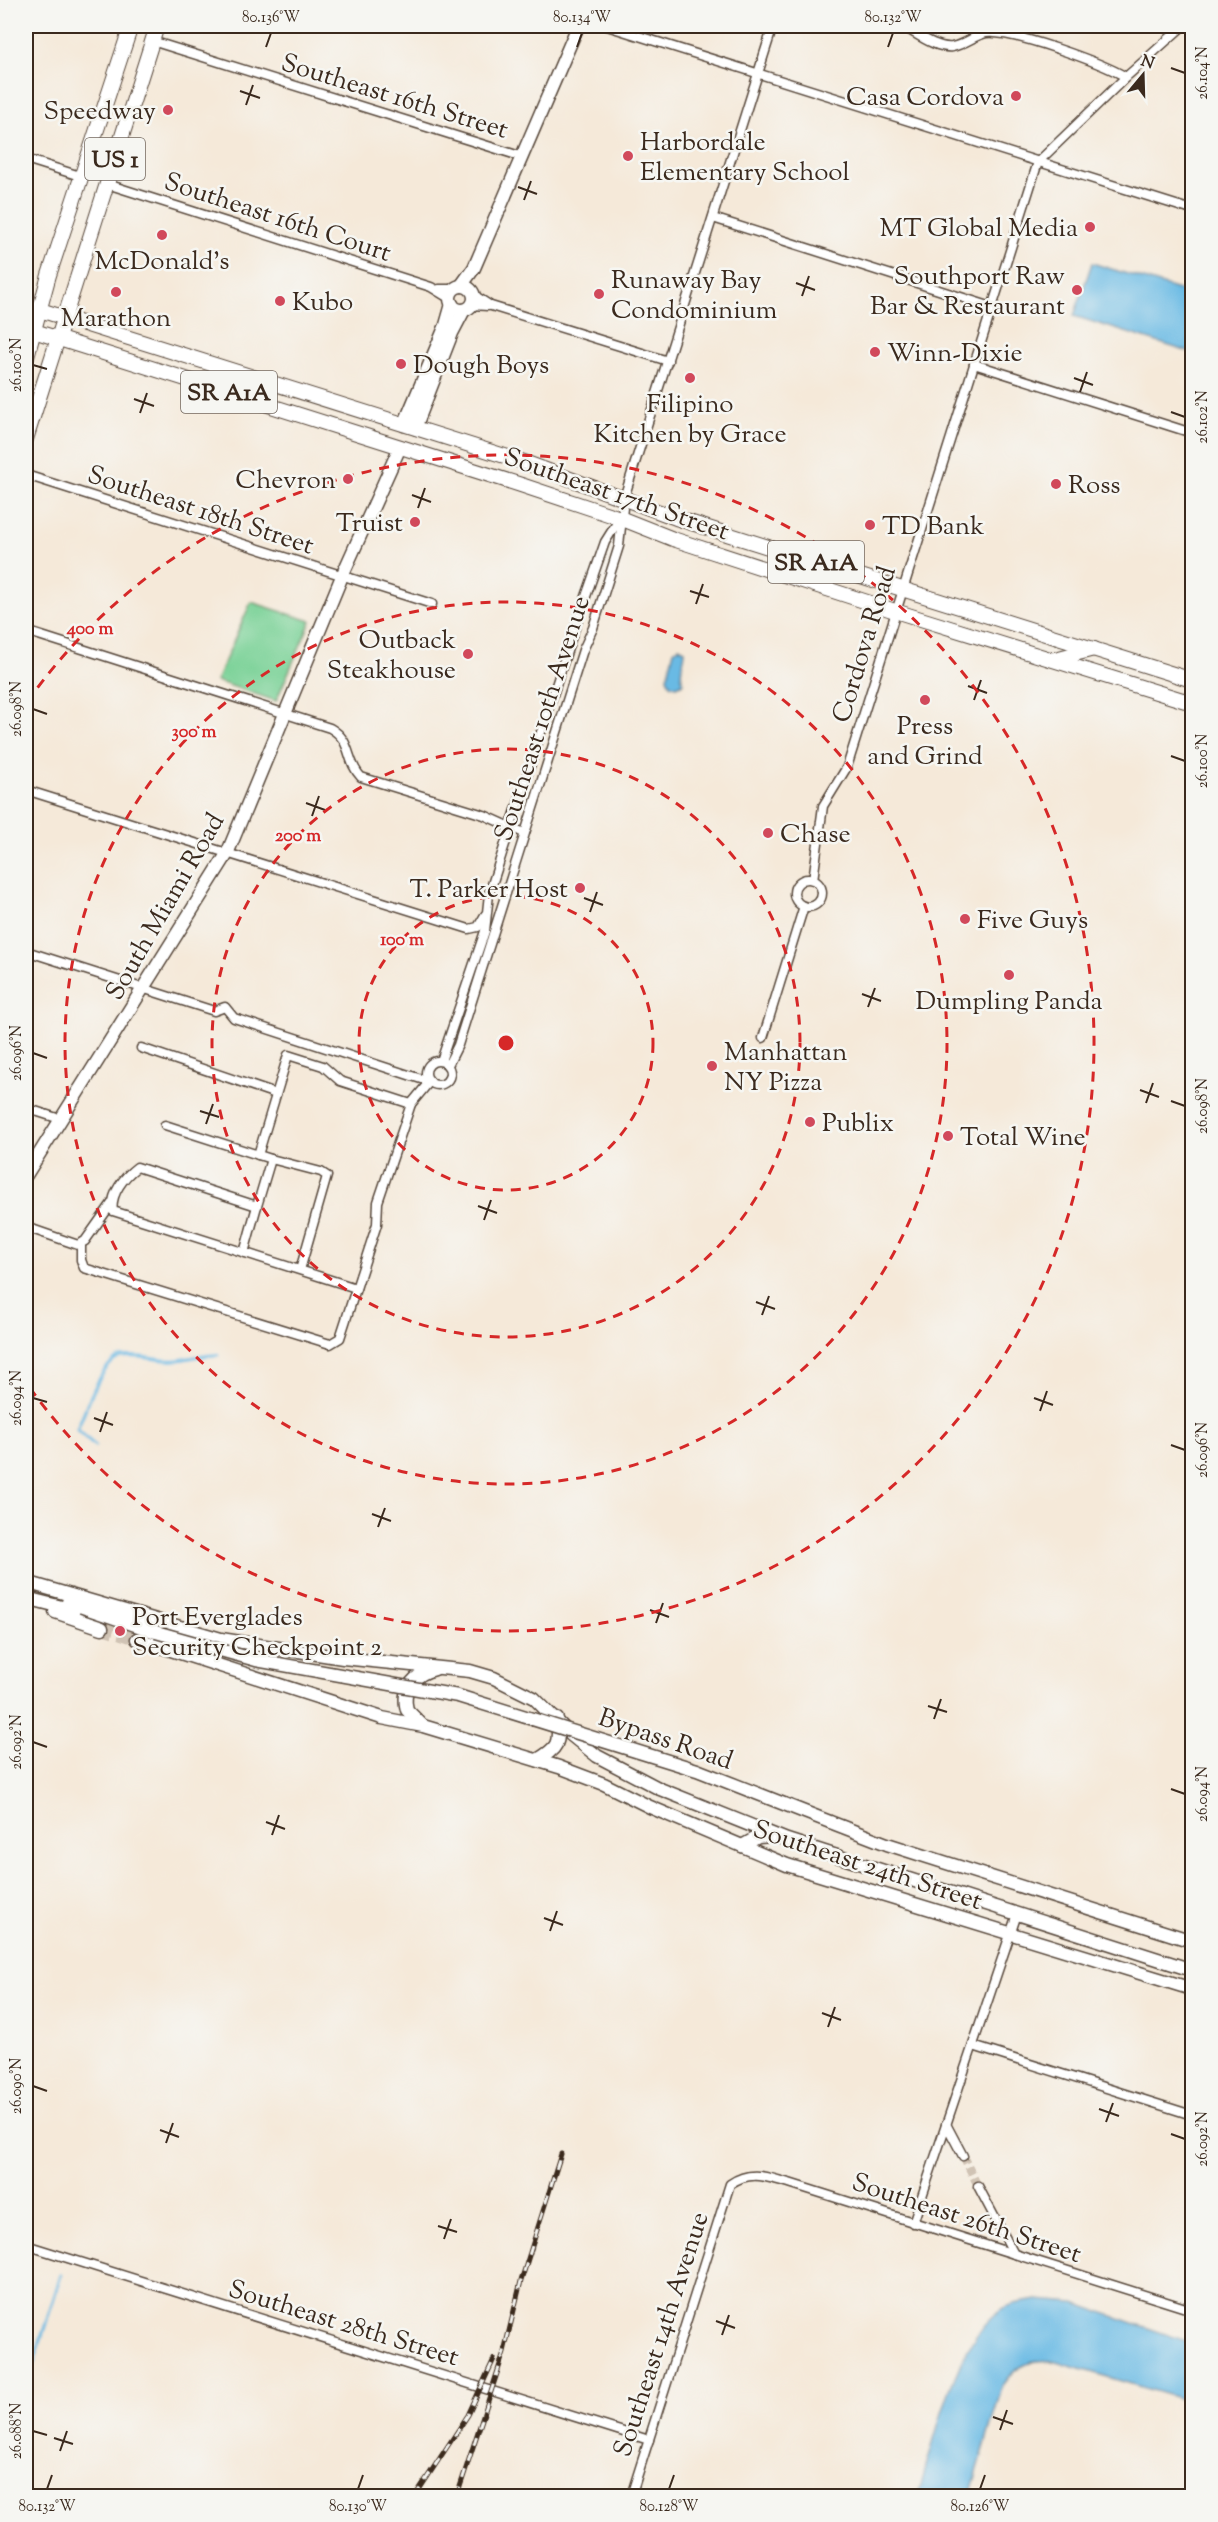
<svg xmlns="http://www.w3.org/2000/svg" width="1218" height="2522" font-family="'Sorts Mill Goudy',serif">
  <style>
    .green { fill: #79d196; stroke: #5a7e5a; stroke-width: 1.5 }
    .water { fill: #69bae4; stroke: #527281; stroke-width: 1.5 }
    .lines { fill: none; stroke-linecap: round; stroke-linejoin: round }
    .stream { stroke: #69bae4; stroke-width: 3 }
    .street-tunnel { stroke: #d0c3b4; stroke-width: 8; stroke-dasharray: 8 4; stroke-linecap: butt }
    .secondary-tunnel { stroke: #d0c3b4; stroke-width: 12; stroke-dasharray: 12 6; stroke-linecap: butt }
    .street-casing { stroke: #57473a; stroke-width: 11 }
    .secondary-casing { stroke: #57473a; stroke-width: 15 }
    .primary-casing { stroke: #57473a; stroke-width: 16 }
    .street { stroke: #fff; stroke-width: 8 }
    .secondary { stroke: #fff; stroke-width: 12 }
    .primary { stroke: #fff; stroke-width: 14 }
    .rail-casing { stroke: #3b2a1e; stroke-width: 5 }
    .rail { stroke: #f6f6f2; stroke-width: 3; stroke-dasharray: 9; stroke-linecap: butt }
    .secondary-bridge-casing { stroke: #57473a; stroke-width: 15; stroke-linecap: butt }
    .secondary-bridge { stroke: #fff; stroke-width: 12 }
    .ticks { fill: none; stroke: #3b2a1e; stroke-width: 2 }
    .ring { fill: none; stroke: #d62828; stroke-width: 3; stroke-dasharray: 10 8 }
    .poi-dot { fill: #d1495b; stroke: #f6f6f2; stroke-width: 2 }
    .labels { text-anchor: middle; stroke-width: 5; stroke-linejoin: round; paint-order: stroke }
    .shield { fill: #f6f6f2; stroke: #73675e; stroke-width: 1.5 }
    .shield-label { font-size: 24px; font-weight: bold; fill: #3b2a1e }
    .street-label { font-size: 26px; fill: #3b2a1e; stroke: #f6f6f2 }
    .poi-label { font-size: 26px; fill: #3b2a1e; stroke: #f6f6f2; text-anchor: start }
    .centre { fill: #d62828; stroke: #f6f6f2; stroke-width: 3 }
    .ring-label { font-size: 18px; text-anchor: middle; font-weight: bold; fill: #d62828; stroke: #f6f6f2; stroke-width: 5; stroke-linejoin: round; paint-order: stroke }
    .neatline { fill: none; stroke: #3b2a1e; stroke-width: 2 }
    .ticks-label { font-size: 15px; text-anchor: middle; fill: #3b2a1e }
  </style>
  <rect width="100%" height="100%" fill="#f6f6f2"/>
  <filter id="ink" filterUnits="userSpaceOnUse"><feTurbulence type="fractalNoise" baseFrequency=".0167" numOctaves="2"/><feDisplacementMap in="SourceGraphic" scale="12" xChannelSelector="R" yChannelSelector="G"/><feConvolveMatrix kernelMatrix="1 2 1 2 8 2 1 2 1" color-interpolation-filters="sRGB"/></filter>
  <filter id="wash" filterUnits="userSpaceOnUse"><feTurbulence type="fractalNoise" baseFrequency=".008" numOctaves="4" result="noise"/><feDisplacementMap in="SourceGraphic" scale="24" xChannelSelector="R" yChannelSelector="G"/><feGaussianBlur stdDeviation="1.35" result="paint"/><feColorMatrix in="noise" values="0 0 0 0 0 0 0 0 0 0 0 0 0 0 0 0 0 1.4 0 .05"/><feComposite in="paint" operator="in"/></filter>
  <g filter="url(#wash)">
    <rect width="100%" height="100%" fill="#f5e9d9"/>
    <!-- green -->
    <path class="green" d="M 251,602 L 311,621 L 276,701 L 216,681 Z"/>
    <!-- water -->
    <g class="water">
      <path d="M 1092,263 L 1192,294 L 1192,353 L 1074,316 Z"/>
      <path d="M 679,647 L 685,650 C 685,664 678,667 683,683 L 677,686 L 670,684 L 667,678 L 674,651 Z"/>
      <path d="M 1037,2300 L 1075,2303 L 1192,2343 L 1192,2402 L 1057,2362 C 1035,2357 1016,2365 1003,2384 L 970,2496 L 918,2496 C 934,2443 954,2342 1001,2310 C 1011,2303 1025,2302 1037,2300 Z"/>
    </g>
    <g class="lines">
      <!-- stream -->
      <g class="stream">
        <path d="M 95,1446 L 77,1429 C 85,1411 101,1361 122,1357 C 140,1354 160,1362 177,1360 C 192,1358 204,1354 218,1355"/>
        <path d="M 26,2387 L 61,2275"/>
      </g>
    </g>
  </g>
  <g filter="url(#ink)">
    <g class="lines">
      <!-- street-tunnel -->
      <path class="street-tunnel" d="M 963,2156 L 978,2186"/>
      <!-- secondary-tunnel -->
      <path class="secondary-tunnel" d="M 102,1628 L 137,1639"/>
      <!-- street casing -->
      <g class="street-casing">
        <g id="street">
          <path d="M 110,26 L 129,31"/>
          <path d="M 607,26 L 1192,210"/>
          <path d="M 902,26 C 916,33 936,49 952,47 C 964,45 975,35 986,33 C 1013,30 1102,63 1126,77"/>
          <path d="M 152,41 L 523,157"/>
          <path d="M 26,159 L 80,176"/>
          <path d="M 107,184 L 431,287 L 449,298"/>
          <path d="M 713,218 L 992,307"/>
          <path d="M 439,289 L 454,289"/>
          <path d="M 474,295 L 491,306 L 668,361"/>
          <path d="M 471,305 L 488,306"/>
          <path d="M 974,364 L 1192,433"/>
          <path d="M 26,475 L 432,604"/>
          <path d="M 26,631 L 330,728 C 353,741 345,760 361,777 L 484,815 L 524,833"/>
          <path d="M 26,790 L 469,929 L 478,927 L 485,915"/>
          <circle cx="808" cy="893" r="14"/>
          <path d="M 813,880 L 823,806 L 847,767 L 1038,162 L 1126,77 L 1183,26"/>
          <path d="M 26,951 L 214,1011 L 225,1007 L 234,1018 L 421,1079 L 428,1079"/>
          <path d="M 763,1038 L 804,906"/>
          <path d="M 141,1048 L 276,1094"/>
          <path d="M 441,1061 L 485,931 L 489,894 L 569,645 L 605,542 L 620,518"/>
          <circle cx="438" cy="1073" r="12"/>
          <path d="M 448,1065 L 458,1045 L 583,650 L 593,628 L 619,546 L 624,498 L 773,26"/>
          <path d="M 26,1108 L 60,1119"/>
          <path d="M 165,1125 L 271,1159"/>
          <path d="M 258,1155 L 288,1055 L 323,1066 L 340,1081 L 411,1104"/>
          <path d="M 26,1227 L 78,1245 L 85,1241 L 112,1203"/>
          <path d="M 81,1243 L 81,1260 L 84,1268 L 330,1344 L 340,1338 L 377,1224 L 378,1202 L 405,1122 L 411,1104 L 430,1081"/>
          <path d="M 244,1253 L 257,1206"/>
          <path d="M 300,1270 L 327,1176 L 321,1172 L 271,1159 L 257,1206 L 137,1167 C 124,1177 110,1194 113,1211 L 356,1288"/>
          <path d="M 973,2046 L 1192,2115"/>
          <path d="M 946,2124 L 963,2156"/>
          <path d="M 978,2186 L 1014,2254"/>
          <path d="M 913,2223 L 1017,1914"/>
          <path d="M 26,2245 L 649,2440"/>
          <path d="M 631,2496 L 730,2184 C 751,2170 766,2177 789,2183 L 1192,2310"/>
        </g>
      </g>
      <!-- secondary casing -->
      <g class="secondary-casing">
        <g id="secondary">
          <circle cx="462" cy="298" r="12"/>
          <path d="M 461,286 L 474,268 L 578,26"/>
          <path d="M 26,305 L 40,310"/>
          <path d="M 404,425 L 446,325 L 452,304"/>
          <path d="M 415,428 L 452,333 L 464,310"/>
          <path d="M 26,1175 L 227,854 L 342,576 L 400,447"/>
          <path d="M 26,1582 L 221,1639 L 343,1658 L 470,1671 L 494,1678 L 534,1698 L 571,1735 L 597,1756 L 660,1789 L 787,1840 L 1192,1970"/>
          <path d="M 26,1598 L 74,1610"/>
          <path d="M 68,1602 L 156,1632"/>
          <path d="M 55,1612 L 102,1628"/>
          <path d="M 137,1639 L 382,1718 L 423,1726 L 559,1767 L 604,1784 L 650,1807 L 787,1865 L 1192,1989"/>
          <path d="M 422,1725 L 407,1710 C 401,1688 415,1674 435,1669"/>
          <path d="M 537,1760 C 558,1748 560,1744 557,1719"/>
          <path d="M 830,1822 L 887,1844 L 1192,1941"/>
          <path d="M 742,1846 L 758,1837 L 773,1836"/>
        </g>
      </g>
      <!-- primary casing -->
      <g class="primary-casing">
        <g id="primary">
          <path d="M 40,310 L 527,463 L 676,518 L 1192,680"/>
          <path d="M 34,331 L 521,485 L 620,518 L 673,539 L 895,611 L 1192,703"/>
          <path d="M 26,360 L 49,275 L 131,26"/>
          <path d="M 26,439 L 157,26"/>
          <path d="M 1055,659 L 1094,649"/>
        </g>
      </g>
      <!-- street -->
      <use href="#street" class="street"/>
      <!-- secondary -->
      <use href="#secondary" class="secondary"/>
      <!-- primary -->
      <use href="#primary" class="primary"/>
      <!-- rail casing -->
      <g class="rail-casing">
        <g id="rail">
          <path d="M 415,2496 L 468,2415 L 494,2359"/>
          <path d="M 457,2496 L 504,2352 L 521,2281 L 561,2154"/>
        </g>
      </g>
      <!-- rail -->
      <use href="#rail" class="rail"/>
      <!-- secondary-bridge casing -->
      <g class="secondary-bridge-casing">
        <path id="secondary-bridge" d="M 156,1632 L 256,1660 L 458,1696 L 697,1770 L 830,1822"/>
      </g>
      <!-- secondary-bridge -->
      <use href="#secondary-bridge" class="secondary-bridge"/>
    </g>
  </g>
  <!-- ticks -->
  <path class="ticks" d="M 266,47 L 271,33M 577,47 L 582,33M 888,47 L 893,33M 1171,68 L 1185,73M 240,91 L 260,98M 246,105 L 253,85M 518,187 L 537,194M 524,200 L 531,181M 796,283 L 815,290M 802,296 L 809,276M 33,365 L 47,369M 1074,378 L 1093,385M 1080,392 L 1087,372M 134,399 L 154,406M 1171,412 L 1185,417M 140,413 L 147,393M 412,495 L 431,502M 418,508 L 425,488M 690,591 L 709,597M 696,604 L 703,584M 968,686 L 987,693M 974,700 L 981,680M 33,709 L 47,714M 1171,756 L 1185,761M 306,803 L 325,810M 312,816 L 319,796M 584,898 L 603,905M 590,912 L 597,892M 862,994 L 881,1001M 868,1007 L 875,988M 33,1053 L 47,1058M 1140,1090 L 1159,1097M 1171,1101 L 1185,1106M 1146,1103 L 1153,1083M 200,1111 L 219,1117M 206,1124 L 213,1104M 478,1206 L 497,1213M 484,1220 L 491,1200M 756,1302 L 775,1309M 762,1315 L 769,1296M 33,1398 L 47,1402M 1034,1398 L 1053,1405M 1040,1411 L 1047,1391M 94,1418 L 113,1425M 100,1432 L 107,1412M 1171,1445 L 1185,1450M 372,1514 L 391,1521M 378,1527 L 385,1508M 650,1610 L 669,1617M 656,1623 L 663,1603M 928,1706 L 947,1712M 934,1719 L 941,1699M 33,1742 L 47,1747M 1171,1789 L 1185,1794M 266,1822 L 285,1829M 272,1835 L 279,1815M 544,1918 L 563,1925M 550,1931 L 557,1911M 822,2013 L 841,2020M 828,2027 L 835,2007M 33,2086 L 47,2091M 1099,2109 L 1119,2116M 1106,2122 L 1113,2103M 160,2130 L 179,2137M 1171,2134 L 1185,2139M 166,2143 L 173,2123M 438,2226 L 457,2232M 444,2239 L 451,2219M 716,2321 L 735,2328M 722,2335 L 729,2315M 993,2417 L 1013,2424M 1000,2430 L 1007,2410M 33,2431 L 47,2435M 54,2438 L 73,2444M 60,2451 L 67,2431M 47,2489 L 52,2475M 358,2489 L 363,2475M 669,2489 L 674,2475M 980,2489 L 985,2475"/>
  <!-- distance rings -->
  <g class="ring">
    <circle cx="506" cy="1043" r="147"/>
    <circle cx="506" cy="1043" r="294"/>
    <circle cx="506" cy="1043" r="441"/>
    <path d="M27 702A588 588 0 1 1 27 1384"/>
  </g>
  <!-- markers -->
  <g class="poi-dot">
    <circle cx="1016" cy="96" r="6"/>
    <circle cx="168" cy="110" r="6"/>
    <circle cx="628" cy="156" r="6"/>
    <circle cx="1090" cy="227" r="6"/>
    <circle cx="162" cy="235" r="6"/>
    <circle cx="1077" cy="290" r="6"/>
    <circle cx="116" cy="292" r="6"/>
    <circle cx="599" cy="294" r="6"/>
    <circle cx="280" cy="301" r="6"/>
    <circle cx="875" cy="352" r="6"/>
    <circle cx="401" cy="364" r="6"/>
    <circle cx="690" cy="378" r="6"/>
    <circle cx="348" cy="479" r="6"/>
    <circle cx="1056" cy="484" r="6"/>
    <circle cx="415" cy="522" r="6"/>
    <circle cx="870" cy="525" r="6"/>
    <circle cx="468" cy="654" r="6"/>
    <circle cx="925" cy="700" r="6"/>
    <circle cx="768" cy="833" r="6"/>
    <circle cx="580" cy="888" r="6"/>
    <circle cx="965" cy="919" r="6"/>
    <circle cx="1009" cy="975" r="6"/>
    <circle cx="712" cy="1066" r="6"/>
    <circle cx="810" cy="1122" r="6"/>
    <circle cx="948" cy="1136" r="6"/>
    <circle cx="120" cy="1631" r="6"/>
  </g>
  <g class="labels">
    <!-- shield labels -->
    <g class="shield">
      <rect x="85" y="138" width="60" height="42" rx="4.5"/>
      <rect x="181" y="371" width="96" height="42" rx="4.5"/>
      <rect x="768" y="541" width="96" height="42" rx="4.5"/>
    </g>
    <g class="shield-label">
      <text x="115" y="167">US 1</text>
      <text x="229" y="400">SR A1A</text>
      <text x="816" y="570">SR A1A</text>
    </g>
    <!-- street labels -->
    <g class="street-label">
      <text transform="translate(395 95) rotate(17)" y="9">Southeast 16th Street</text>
      <text transform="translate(278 216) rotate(18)" y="9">Southeast 16th Court</text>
      <text transform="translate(617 493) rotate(19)" y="9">Southeast 17th Street</text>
      <text transform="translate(201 509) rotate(18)" y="9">Southeast 18th Street</text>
      <text transform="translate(863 644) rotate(-73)" y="9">Cordova Road</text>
      <text transform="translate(541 718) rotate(-72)" y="9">Southeast 10th Avenue</text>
      <text transform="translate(164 906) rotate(-60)" y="9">South Miami Road</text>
      <text transform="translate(666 1738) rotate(19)" y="9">Bypass Road</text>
      <text transform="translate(868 1864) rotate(18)" y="9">Southeast 24th Street</text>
      <text transform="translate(967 2217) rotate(18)" y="9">Southeast 26th Street</text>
      <text transform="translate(344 2322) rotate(17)" y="9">Southeast 28th Street</text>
      <text transform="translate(660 2334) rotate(-72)" y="9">Southeast 14th Avenue</text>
    </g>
    <!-- poi labels -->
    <g class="poi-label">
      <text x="1004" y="105" text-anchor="end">Casa Cordova</text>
      <text x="156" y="119" text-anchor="end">Speedway</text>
      <text x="640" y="150">Harbordale<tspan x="640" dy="30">Elementary School</tspan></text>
      <text x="1078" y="236" text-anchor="end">MT Global Media</text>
      <text x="162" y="269" text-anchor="middle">McDonald's</text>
      <text x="1065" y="284" text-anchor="end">Southport Raw<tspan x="1065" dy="30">Bar &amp; Restaurant</tspan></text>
      <text x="611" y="288">Runaway Bay<tspan x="611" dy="30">Condominium</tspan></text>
      <text x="292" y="310">Kubo</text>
      <text x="116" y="326" text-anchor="middle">Marathon</text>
      <text x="887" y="361">Winn-Dixie</text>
      <text x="413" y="373">Dough Boys</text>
      <text x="690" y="412" text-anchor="middle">Filipino<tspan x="690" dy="30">Kitchen by Grace</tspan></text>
      <text x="336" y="488" text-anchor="end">Chevron</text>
      <text x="1068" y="493">Ross</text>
      <text x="403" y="531" text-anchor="end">Truist</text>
      <text x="882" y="534">TD Bank</text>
      <text x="456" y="648" text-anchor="end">Outback<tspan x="456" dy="30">Steakhouse</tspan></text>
      <text x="925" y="734" text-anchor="middle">Press<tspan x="925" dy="30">and Grind</tspan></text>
      <text x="780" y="842">Chase</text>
      <text x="568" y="897" text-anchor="end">T. Parker Host</text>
      <text x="977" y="928">Five Guys</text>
      <text x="1009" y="1009" text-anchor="middle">Dumpling Panda</text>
      <text x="724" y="1060">Manhattan<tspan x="724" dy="30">NY Pizza</tspan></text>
      <text x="822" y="1131">Publix</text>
      <text x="960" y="1145">Total Wine</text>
      <text x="132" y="1625">Port Everglades<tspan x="132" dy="30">Security Checkpoint 2</tspan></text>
    </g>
  </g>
  <circle cx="506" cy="1043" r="9" class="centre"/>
  <g class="ring-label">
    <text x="90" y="634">400 m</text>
    <text x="194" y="737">300 m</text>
    <text x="298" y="841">200 m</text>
    <text x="402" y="945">100 m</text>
  </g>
  <!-- margin -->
  <rect width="1218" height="2522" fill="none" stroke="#f6f6f2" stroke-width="66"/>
  <!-- north arrow -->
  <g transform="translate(1143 75) rotate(19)" stroke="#f6f6f2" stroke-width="4.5" paint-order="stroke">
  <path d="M0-4.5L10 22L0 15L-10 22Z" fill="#3b2a1e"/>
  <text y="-9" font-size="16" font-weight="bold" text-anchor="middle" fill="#3b2a1e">N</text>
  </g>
  <rect x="33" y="33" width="1152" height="2456" class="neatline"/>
  <g class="ticks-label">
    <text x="271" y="22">80.136°W</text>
    <text x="582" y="22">80.134°W</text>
    <text x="893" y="22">80.132°W</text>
    <text transform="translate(1202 73) rotate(-90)" y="5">26.104°N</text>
    <text transform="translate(16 365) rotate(-90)" y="5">26.100°N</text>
    <text transform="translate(1202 417) rotate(-90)" y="5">26.102°N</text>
    <text transform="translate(16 709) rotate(-90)" y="5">26.098°N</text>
    <text transform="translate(1202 761) rotate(-90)" y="5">26.100°N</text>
    <text transform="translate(16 1053) rotate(-90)" y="5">26.096°N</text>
    <text transform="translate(1202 1106) rotate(-90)" y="5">26.098°N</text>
    <text transform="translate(16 1398) rotate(-90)" y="5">26.094°N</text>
    <text transform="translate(1202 1450) rotate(-90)" y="5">26.096°N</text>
    <text transform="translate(16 1742) rotate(-90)" y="5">26.092°N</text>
    <text transform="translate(1202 1794) rotate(-90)" y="5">26.094°N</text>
    <text transform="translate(16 2086) rotate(-90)" y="5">26.090°N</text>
    <text transform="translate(1202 2139) rotate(-90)" y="5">26.092°N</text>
    <text transform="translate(16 2431) rotate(-90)" y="5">26.088°N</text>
    <text x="47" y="2511">80.132°W</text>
    <text x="358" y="2511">80.130°W</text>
    <text x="669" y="2511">80.128°W</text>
    <text x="980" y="2511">80.126°W</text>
  </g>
</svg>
